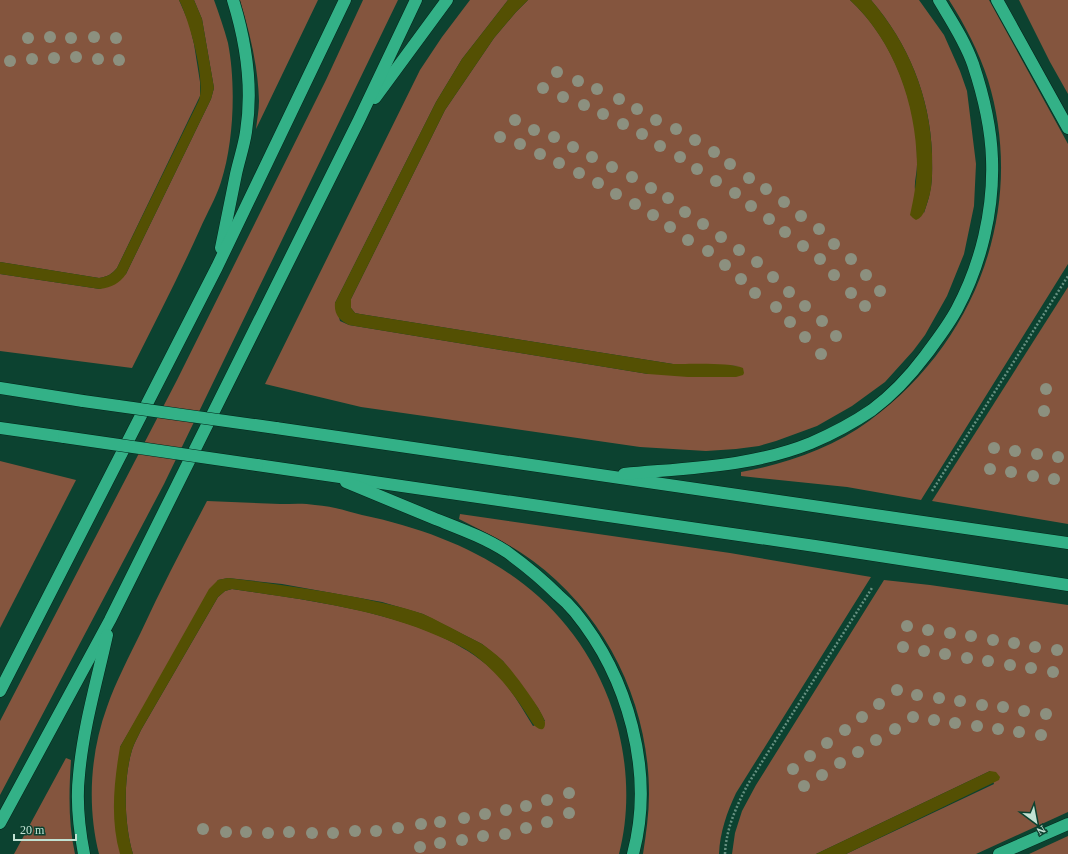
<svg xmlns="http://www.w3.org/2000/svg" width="1068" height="854" font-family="'Times New Roman',serif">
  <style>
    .green { fill: #84553e }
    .water { fill: #545003 }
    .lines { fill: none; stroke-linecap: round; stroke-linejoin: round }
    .highway-casing { stroke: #02261a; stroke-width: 13 }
    .path { stroke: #659080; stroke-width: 2.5; stroke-dasharray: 2 2; stroke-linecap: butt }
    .highway { stroke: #33b187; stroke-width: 12 }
    .highway-bridge-casing { stroke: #02261a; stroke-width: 13; stroke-linecap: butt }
    .highway-bridge { stroke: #33b187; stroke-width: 12 }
    .tree { fill: #8c907f }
  </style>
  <rect width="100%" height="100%" fill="#0c4230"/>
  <!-- green -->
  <g class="green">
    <path d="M 0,0 L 179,0 L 189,23 L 194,44 L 200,82 L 200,96 L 117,268 C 112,274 107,277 99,278 L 0,262 Z"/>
    <path d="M 194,0 L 214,0 C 219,14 224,28 228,43 C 236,84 234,142 221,182 C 216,198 207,213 200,229 C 179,276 155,322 132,368 L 0,351 L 0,274 L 100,289 L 126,274 L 211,99 L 214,88 L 202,19 Z"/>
    <path d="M 240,0 L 318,0 L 256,129 C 257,120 259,110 259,101 C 258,66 250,34 240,0 Z"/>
    <path d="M 363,0 L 398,0 L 164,484 L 0,795 L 0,721 L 177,380 L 326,80 Z"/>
    <path d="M 470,0 L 508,0 L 462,59 L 436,102 L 335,303 L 340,321 L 349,325 L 648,374 L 738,366 L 715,365 L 673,364 L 360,314 L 355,313 L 351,308 L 351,299 L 445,110 L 494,38 L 516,12 L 528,0 L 850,0 C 888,35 910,87 916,138 C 917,147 917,157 917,165 C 917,173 914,182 915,190 C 917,197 921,205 924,213 C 926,206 929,199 930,192 C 933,180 932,165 932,153 C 930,96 908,43 871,0 L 919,0 L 944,35 L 960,71 L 967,91 L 976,164 L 974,206 L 964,254 L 947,296 L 925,335 L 913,351 L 885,382 L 852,406 L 817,426 L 776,441 L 759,446 L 736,449 L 706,451 L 640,447 L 361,407 L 265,384 L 420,70 L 442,37 Z"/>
    <path d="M 949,0 L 989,0 L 1068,144 L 1068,264 L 921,500 L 847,487 L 741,476 L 741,472 C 786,464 832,448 869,421 C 976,343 1027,208 988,80 C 979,52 965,25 949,0 Z"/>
    <path d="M 1019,0 L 1068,0 L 1068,94 L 1050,62 Z"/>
    <path d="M 1068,287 L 1068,524 L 932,501 Z"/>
    <path d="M 0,461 L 76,480 L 0,628 Z"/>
    <path d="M 207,501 C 231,502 256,503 280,504 C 292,504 304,503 315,505 C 331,506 347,511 362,515 C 472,538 567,590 609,700 C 627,748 632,804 619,854 L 133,854 C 124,824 123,780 132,750 C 134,743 138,737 141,730 L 218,597 L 225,591 L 232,589 C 311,601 438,614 497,674 C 511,689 522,708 533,726 L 545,721 L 538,708 L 503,661 L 482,644 L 423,614 L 382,602 L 282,584 L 228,578 L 218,580 L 120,747 L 120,854 L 99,854 C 87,807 90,753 107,707 C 116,681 129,657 141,632 C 161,588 184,545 207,501 Z"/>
    <path d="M 460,514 L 730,553 L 871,577 L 736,793 C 727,812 720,832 719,854 L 643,854 C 646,834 649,814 649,794 C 649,703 606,615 533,561 C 510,544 484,532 459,519 Z"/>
    <path d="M 884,580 L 930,585 L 1068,605 L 1068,812 L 976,854 L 846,854 L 994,784 L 990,771 L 816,854 L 732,854 L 735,833 L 742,811 L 756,785 Z"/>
    <path d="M 66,758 L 71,760 C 69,791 68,823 75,854 L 14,854 Z"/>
    <path d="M 1068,836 L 1068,854 L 1029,854 Z"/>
  </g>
  <!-- water -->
  <g class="water">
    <path d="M 179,0 L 194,0 L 202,19 L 214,88 L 211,99 L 126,274 C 119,284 112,287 100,289 L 0,274 L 0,262 L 99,278 C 107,277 112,274 117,268 L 199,100 C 206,80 189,19 179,0 Z"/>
    <path d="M 508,0 L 528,0 L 516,12 L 494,38 L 445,110 L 351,299 L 351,308 L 355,313 L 360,314 L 673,364 C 690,364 729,362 743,368 L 744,373 L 743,375 L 736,377 L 688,377 L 648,374 L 349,325 C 339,320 334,314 335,303 L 436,102 L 462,59 Z"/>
    <path d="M 850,0 L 871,0 C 909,44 930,97 932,154 C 932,168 933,184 929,197 C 926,205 925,217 916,220 L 913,218 L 910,215 C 914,198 917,180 917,163 C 916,104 894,41 850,0 Z"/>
    <path d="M 228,578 C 271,583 313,589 355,597 C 378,602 401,606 423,614 C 435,619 447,626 459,632 C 466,636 475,640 482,644 C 489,649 496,654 502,660 C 510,667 546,715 545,723 C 545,735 534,727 531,721 C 516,697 500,675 477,657 C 466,648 452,642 438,636 C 375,608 300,599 232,589 L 225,591 L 218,597 L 141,730 C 138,737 134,743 132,750 C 123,780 124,824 133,854 L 120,854 C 110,819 114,782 120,747 L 209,589 L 218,580 Z"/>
    <path d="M 990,771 L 996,772 L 1000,777 L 999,780 L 846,854 L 816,854 Z"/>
  </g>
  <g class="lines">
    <!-- highway casing -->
    <g class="highway-casing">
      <g id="highway">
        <path d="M 997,0 L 1068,128"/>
        <path d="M 375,98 L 447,0"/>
        <path d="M 221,248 C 226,223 231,198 236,174 C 239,160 244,146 246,132 C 253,88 246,42 233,0"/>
        <path d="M 0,388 L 83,401"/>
        <path d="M 0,428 L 64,437"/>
        <path d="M 276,428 L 1068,543"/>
        <path d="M 257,465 L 815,546 L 1068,585"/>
        <path d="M 624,474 C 687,468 752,467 811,443 C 832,434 853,423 872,410 C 892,395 910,376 925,356 C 936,341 948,326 957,309 C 981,264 994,210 992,159 C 991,127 983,94 973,64 C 965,41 951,20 939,0"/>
        <path d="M 346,482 C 375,494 404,506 433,518 C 458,528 484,537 507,552 C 525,565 542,579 558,595 C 564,600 570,606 575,612 C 628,677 655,772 633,854"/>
        <path d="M 0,691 L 217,267 L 345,0"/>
        <path d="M 0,823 L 110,620 L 359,120 L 416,0"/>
        <path d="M 84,854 C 79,828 76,801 79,775 C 83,728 97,681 107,635"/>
        <path d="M 999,854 L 1068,824"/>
      </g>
    </g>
    <!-- path -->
    <g class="path">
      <path d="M 932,491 L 1068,276"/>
      <path d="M 725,854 C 726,829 736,807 748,784 L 872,588"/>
    </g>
    <!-- highway -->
    <use href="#highway" class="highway"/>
    <!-- highway-bridge casing -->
    <g class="highway-bridge-casing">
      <g id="highway-bridge">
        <path d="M 83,401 L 276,428"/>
        <path d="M 64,437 L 257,465"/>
      </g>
    </g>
    <!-- highway-bridge -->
    <use href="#highway-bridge" class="highway-bridge"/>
  </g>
  <!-- trees -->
  <g class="tree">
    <circle cx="50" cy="37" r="6"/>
    <circle cx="94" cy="37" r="6"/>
    <circle cx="28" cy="38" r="6"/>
    <circle cx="71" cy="38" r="6"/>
    <circle cx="116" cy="38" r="6"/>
    <circle cx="76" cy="57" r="6"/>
    <circle cx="54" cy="58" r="6"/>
    <circle cx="32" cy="59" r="6"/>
    <circle cx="98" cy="59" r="6"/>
    <circle cx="119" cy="60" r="6"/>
    <circle cx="10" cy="61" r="6"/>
    <circle cx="557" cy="72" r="6"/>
    <circle cx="578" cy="81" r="6"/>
    <circle cx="543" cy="88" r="6"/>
    <circle cx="597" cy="89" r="6"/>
    <circle cx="563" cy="97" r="6"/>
    <circle cx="619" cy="99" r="6"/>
    <circle cx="584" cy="105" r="6"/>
    <circle cx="637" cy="109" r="6"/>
    <circle cx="603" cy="114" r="6"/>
    <circle cx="515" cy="120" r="6"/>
    <circle cx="656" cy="120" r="6"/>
    <circle cx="623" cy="124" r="6"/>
    <circle cx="676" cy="129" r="6"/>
    <circle cx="534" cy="130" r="6"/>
    <circle cx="642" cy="134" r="6"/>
    <circle cx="500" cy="137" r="6"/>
    <circle cx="554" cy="137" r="6"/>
    <circle cx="695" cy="140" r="6"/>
    <circle cx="520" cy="144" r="6"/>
    <circle cx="660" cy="146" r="6"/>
    <circle cx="573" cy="147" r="6"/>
    <circle cx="714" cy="152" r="6"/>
    <circle cx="540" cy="154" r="6"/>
    <circle cx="592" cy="157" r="6"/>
    <circle cx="680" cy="157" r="6"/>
    <circle cx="559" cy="163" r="6"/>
    <circle cx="730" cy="164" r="6"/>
    <circle cx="612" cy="167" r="6"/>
    <circle cx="697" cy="169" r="6"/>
    <circle cx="579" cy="173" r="6"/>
    <circle cx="632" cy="177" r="6"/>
    <circle cx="749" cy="178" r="6"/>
    <circle cx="716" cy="181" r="6"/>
    <circle cx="598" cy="183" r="6"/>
    <circle cx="651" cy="188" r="6"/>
    <circle cx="766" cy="189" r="6"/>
    <circle cx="735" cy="193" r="6"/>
    <circle cx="616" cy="194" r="6"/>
    <circle cx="668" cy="198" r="6"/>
    <circle cx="784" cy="202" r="6"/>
    <circle cx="635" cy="204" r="6"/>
    <circle cx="751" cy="206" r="6"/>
    <circle cx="685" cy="212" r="6"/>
    <circle cx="653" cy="215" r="6"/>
    <circle cx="801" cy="216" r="6"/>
    <circle cx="769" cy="219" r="6"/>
    <circle cx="703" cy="224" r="6"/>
    <circle cx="670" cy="227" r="6"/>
    <circle cx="819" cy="229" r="6"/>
    <circle cx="785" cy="232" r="6"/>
    <circle cx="721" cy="237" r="6"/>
    <circle cx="688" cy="240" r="6"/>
    <circle cx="834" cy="244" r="6"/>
    <circle cx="803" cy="246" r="6"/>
    <circle cx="739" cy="250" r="6"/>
    <circle cx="708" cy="251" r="6"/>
    <circle cx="820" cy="259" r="6"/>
    <circle cx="851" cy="259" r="6"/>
    <circle cx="757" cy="262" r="6"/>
    <circle cx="725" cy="265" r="6"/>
    <circle cx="834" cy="275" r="6"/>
    <circle cx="866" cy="275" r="6"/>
    <circle cx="773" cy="277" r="6"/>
    <circle cx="741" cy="279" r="6"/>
    <circle cx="880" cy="291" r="6"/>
    <circle cx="789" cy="292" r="6"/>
    <circle cx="755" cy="293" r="6"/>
    <circle cx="851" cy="293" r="6"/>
    <circle cx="805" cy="306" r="6"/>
    <circle cx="865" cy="306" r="6"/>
    <circle cx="776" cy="307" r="6"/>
    <circle cx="822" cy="321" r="6"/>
    <circle cx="790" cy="322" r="6"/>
    <circle cx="836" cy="336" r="6"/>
    <circle cx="805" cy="337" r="6"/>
    <circle cx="821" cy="354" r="6"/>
    <circle cx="1046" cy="389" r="6"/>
    <circle cx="1044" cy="411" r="6"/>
    <circle cx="994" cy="448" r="6"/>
    <circle cx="1015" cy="451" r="6"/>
    <circle cx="1037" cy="454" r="6"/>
    <circle cx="1058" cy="457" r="6"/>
    <circle cx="990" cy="469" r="6"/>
    <circle cx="1011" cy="472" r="6"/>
    <circle cx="1033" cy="476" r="6"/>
    <circle cx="1054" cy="479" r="6"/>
    <circle cx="907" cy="626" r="6"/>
    <circle cx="928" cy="630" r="6"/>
    <circle cx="950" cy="633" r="6"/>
    <circle cx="971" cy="636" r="6"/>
    <circle cx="993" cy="640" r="6"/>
    <circle cx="1014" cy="643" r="6"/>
    <circle cx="903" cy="647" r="6"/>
    <circle cx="1035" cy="647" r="6"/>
    <circle cx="1057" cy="650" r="6"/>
    <circle cx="924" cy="651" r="6"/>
    <circle cx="945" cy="654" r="6"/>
    <circle cx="967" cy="658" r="6"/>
    <circle cx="988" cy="661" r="6"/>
    <circle cx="1010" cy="665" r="6"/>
    <circle cx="1031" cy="668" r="6"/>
    <circle cx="1053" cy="672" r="6"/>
    <circle cx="897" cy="690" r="6"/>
    <circle cx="917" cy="695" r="6"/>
    <circle cx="939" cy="698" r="6"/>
    <circle cx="960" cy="701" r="6"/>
    <circle cx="879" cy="704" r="6"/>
    <circle cx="982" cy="705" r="6"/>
    <circle cx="1003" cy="707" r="6"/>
    <circle cx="1024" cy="711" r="6"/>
    <circle cx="1046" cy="714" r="6"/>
    <circle cx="862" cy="717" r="6"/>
    <circle cx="913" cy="717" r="6"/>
    <circle cx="934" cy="720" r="6"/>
    <circle cx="955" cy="723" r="6"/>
    <circle cx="977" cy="726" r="6"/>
    <circle cx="895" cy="729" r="6"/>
    <circle cx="998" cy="729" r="6"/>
    <circle cx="845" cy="730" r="6"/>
    <circle cx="1019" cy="732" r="6"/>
    <circle cx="1041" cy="735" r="6"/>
    <circle cx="876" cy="740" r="6"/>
    <circle cx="827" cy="743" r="6"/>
    <circle cx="858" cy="752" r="6"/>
    <circle cx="810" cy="756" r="6"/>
    <circle cx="840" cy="763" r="6"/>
    <circle cx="793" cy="769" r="6"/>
    <circle cx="822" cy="775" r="6"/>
    <circle cx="804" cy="786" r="6"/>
    <circle cx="569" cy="793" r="6"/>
    <circle cx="547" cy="800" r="6"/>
    <circle cx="526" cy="806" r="6"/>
    <circle cx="506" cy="810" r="6"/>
    <circle cx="569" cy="813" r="6"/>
    <circle cx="485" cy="814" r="6"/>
    <circle cx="464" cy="818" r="6"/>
    <circle cx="440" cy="822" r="6"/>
    <circle cx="547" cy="822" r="6"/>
    <circle cx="421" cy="824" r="6"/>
    <circle cx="398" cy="828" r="6"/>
    <circle cx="526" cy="828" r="6"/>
    <circle cx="203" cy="829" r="6"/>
    <circle cx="355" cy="831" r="6"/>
    <circle cx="376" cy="831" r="6"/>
    <circle cx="226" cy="832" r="6"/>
    <circle cx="246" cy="832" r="6"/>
    <circle cx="289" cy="832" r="6"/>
    <circle cx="268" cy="833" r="6"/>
    <circle cx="312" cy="833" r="6"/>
    <circle cx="333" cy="833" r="6"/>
    <circle cx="505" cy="834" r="6"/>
    <circle cx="483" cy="836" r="6"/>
    <circle cx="462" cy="840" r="6"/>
    <circle cx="440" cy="843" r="6"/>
    <circle cx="420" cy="847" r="6"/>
  </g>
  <!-- north arrow -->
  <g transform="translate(1036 822) rotate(148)" stroke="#0c4230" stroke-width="3" paint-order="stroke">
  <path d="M0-3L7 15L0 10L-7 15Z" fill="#c2e2d3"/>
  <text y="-6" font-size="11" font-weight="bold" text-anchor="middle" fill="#c2e2d3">N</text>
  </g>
  <!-- scale -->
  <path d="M14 834v6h62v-6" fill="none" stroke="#c2e2d3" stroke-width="2"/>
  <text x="20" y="834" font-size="12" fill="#c2e2d3" stroke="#0c4230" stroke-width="3" paint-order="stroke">20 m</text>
</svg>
